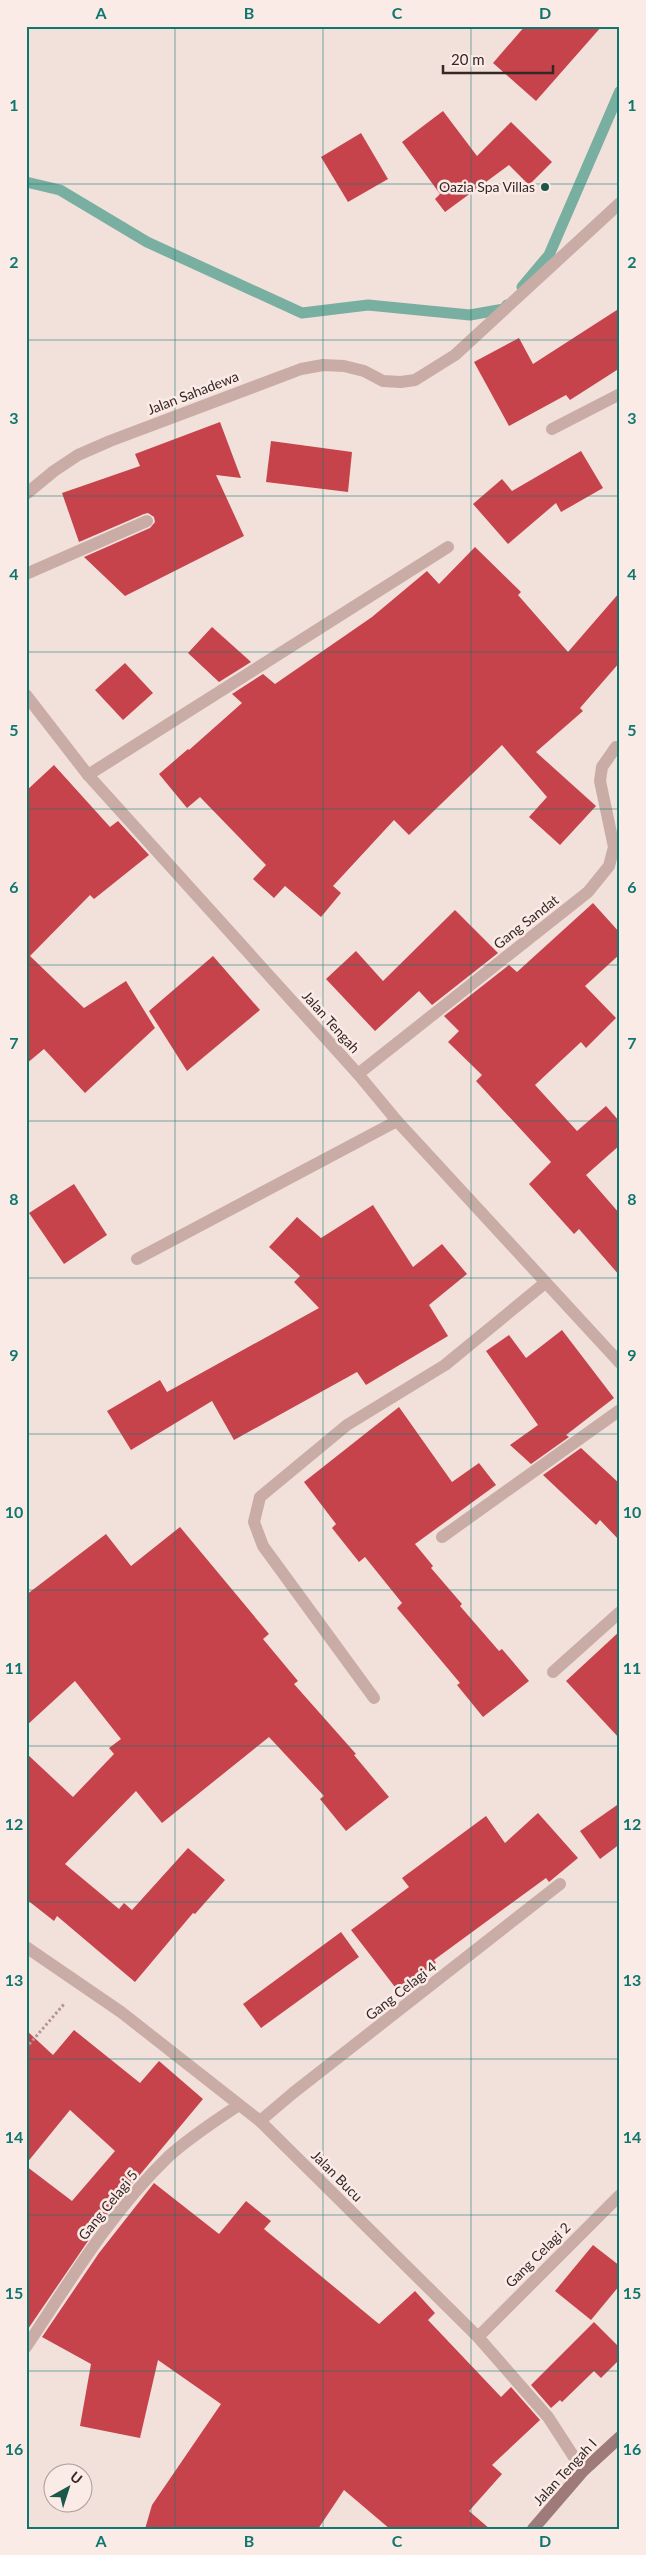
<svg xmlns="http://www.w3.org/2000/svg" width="646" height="2555" font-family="Lato,sans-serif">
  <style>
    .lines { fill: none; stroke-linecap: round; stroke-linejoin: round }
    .stream { stroke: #79afa1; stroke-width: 11 }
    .building { fill: #c7434b }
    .path { stroke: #b69591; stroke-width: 3; stroke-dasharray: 2.5 2.5; stroke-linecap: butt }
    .lane { stroke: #caaca6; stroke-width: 12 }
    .street { stroke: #caaca6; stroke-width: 12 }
    .secondary { stroke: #9e7a78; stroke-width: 12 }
    .grid { fill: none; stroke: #0f766e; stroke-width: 1; stroke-opacity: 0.55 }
    .poi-dot { fill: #1c584a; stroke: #faebe7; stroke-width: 2 }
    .labels { text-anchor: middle; stroke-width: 5; stroke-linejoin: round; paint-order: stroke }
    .poi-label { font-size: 14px; fill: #362727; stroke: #faebe7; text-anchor: end }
    .street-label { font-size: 14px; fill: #362727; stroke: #faebe7 }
    .neatline { fill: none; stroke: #0f766e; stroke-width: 2 }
    .grid-label { font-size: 16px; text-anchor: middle; font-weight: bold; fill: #0f766e }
  </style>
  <rect width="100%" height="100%" fill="#f2e0db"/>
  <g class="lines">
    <!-- stream -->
    <g class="stream">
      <path d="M 26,182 L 60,190 L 147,242 L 302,313 L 368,305 L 470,315 L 504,309 L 507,305"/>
      <path d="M 522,287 L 549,255 L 620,91"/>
    </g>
  </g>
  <!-- building -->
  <g class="building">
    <path d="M 525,26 L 602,26 L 536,101 L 493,63 Z"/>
    <path d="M 443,111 L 477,156 L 511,122 L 552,162 L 529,185 L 509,165 L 445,212 L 435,199 L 440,194 L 402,142 Z"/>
    <path d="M 361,133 L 388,179 L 348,202 L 321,157 Z"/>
    <path d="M 620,308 L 620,368 L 570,400 L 566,395 L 509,426 L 474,362 L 519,338 L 533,364 Z"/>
    <path d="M 220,422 L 241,478 L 216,475 L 244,536 L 125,596 L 84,557 L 150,528 L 155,522 L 154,517 L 148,513 L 144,514 L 79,542 L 62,493 L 140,466 L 135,454 Z"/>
    <path d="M 271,441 L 352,452 L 348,492 L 266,482 Z"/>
    <path d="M 581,451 L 603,488 L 561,512 L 556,503 L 508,544 L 473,504 L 502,479 L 512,491 Z"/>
    <path d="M 475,547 L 521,592 L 518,595 L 568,652 L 620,592 L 620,662 L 580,708 L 583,711 L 536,752 L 596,806 L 560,845 L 529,817 L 547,797 L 502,745 L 409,835 L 394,820 L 333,886 L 341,893 L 321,917 L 285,886 L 274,898 L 253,879 L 266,865 L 200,797 L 187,808 L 159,774 L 188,749 L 189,750 L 242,703 L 232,694 L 263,674 L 275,684 L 372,617 L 427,571 L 439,584 Z"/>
    <path d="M 212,627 L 251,662 L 219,682 L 188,653 Z"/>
    <path d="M 125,663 L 153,693 L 123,720 L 95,690 Z"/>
    <path d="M 54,765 L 110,827 L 118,821 L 149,855 L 94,899 L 90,895 L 30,956 L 84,1008 L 126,981 L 155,1028 L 85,1093 L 44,1049 L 26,1064 L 26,791 Z"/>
    <path d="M 593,903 L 620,933 L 620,954 L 585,986 L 616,1018 L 586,1048 L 581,1042 L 535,1085 L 577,1131 L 606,1106 L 620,1122 L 620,1145 L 586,1175 L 620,1214 L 620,1276 L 579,1229 L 574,1234 L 529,1184 L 551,1162 L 476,1081 L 482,1075 L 448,1042 L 459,1031 L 444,1016 L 509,965 L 517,972 Z"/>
    <path d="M 455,910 L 498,953 L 432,1005 L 419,991 L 375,1031 L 326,979 L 356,951 L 383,981 Z"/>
    <path d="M 213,956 L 260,1010 L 187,1071 L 149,1011 Z"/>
    <path d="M 74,1184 L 107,1235 L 64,1264 L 29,1213 Z"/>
    <path d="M 373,1205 L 413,1267 L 442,1244 L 467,1274 L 429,1305 L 448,1336 L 366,1385 L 357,1372 L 234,1440 L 212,1401 L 131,1450 L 107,1411 L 160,1380 L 167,1392 L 319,1308 L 294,1282 L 300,1276 L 269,1247 L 297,1217 L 321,1238 Z"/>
    <path d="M 562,1330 L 614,1398 L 566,1435 L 569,1437 L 531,1464 L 510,1445 L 538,1425 L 486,1351 L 509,1335 L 526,1358 Z"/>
    <path d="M 399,1407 L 452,1482 L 479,1463 L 496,1485 L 415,1544 L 433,1566 L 431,1568 L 462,1604 L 460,1606 L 499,1651 L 502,1649 L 529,1681 L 483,1717 L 457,1685 L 460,1683 L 397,1608 L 402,1603 L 365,1557 L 359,1562 L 332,1528 L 336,1524 L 304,1482 Z"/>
    <path d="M 581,1448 L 620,1484 L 620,1541 L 600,1520 L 596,1525 L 543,1475 Z"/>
    <path d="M 180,1527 L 269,1634 L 263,1639 L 298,1681 L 294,1684 L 356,1754 L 354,1755 L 389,1797 L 346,1831 L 320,1799 L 324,1796 L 269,1737 L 162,1823 L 136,1791 L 65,1864 L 119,1909 L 124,1903 L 132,1910 L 188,1848 L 225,1880 L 195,1914 L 193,1913 L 135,1982 L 57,1916 L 54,1921 L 26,1899 L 26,1753 L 73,1797 L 114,1754 L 109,1748 L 121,1739 L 75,1681 L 26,1726 L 26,1595 L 106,1534 L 131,1566 Z"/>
    <path d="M 620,1631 L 620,1739 L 566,1681 Z"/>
    <path d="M 620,1803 L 620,1844 L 600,1859 L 580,1831 Z"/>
    <path d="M 538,1813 L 578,1858 L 549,1882 L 546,1878 L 434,1960 L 436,1963 L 398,1991 L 351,1930 L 409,1887 L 402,1878 L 486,1816 L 505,1843 Z"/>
    <path d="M 341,1932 L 359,1957 L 261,2028 L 243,2004 Z"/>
    <path d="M 26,2030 L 53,2055 L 74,2030 L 140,2083 L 159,2061 L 203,2099 L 103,2219 L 28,2329 L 26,2328 L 26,2166 L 72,2201 L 115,2151 L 70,2110 L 26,2164 Z"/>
    <path d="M 154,2183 L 219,2234 L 246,2201 L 271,2221 L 264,2229 L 379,2324 L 415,2291 L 435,2313 L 428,2320 L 501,2397 L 511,2387 L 540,2420 L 492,2465 L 502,2474 L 469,2511 L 490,2529 L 390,2529 L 344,2490 L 318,2529 L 145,2529 L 152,2505 L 221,2404 L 158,2360 L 140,2438 L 80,2426 L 91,2364 L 42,2337 L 99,2253 Z"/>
    <path d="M 593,2245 L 620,2266 L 620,2285 L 591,2320 L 555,2291 Z"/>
    <path d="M 594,2322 L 620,2348 L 620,2359 L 601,2378 L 594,2371 L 562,2402 L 560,2400 L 551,2408 L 531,2385 Z"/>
  </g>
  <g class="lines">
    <!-- path -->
    <path class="path" d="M 26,2048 L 65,2003"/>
    <!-- lane -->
    <g class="lane">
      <path d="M 442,1537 L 620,1410"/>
      <path d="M 374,1698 L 263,1546 L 254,1522 L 260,1497 L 347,1425 L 445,1365 L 545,1283"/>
    </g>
    <!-- street -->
    <g class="street">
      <path d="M 552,429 L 620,394"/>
      <path d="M 26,494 L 54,471 L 78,455 L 110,441 L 301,369 L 323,365 L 344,366 L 364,371 L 383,381 L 401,382 L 415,380 L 455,355 L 620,203"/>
      <path d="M 26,574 L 147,521"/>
      <path d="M 26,695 L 88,775 L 358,1074 L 397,1121 L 620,1363"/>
      <path d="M 88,775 L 448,547"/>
      <path d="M 358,1074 L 588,892 L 609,866 L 614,847 L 600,781 L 602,767 L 616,747"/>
      <path d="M 137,1259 L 397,1121"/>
      <path d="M 553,1672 L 620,1612"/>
      <path d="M 26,1947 L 121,2012 L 260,2121 L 478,2337 L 548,2417 L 583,2471"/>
      <path d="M 260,2121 L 293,2093 L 560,1884"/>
      <path d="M 478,2337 L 620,2195"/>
      <path d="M 26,2347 C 70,2281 111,2212 168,2157 C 190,2137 215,2121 239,2105"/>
    </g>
    <!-- secondary -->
    <path class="secondary" d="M 533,2529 L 583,2471 L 620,2437"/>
  </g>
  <!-- grid -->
  <path class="grid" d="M 175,26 L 175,2529M 323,26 L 323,2529M 471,26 L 471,2529M 26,184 L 620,184M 26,340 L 620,340M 26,496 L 620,496M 26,652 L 620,652M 26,809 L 620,809M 26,965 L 620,965M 26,1121 L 620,1121M 26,1278 L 620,1278M 26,1434 L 620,1434M 26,1590 L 620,1590M 26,1746 L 620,1746M 26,1902 L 620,1902M 26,2059 L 620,2059M 26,2215 L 620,2215M 26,2371 L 620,2371"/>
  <!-- markers -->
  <circle class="poi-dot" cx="545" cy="187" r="5"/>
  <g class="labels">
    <!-- poi labels -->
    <g class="poi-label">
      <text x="535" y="192">Oazia Spa Villas</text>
    </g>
    <!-- street labels -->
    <g class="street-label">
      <text transform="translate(193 393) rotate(-21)" y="5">Jalan Sahadewa</text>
      <text transform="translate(526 922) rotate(-38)" y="5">Gang Sandat</text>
      <text transform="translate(331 1022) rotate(48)" y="5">Jalan Tengah</text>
      <text transform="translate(401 1991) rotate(-38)" y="5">Gang Celagi 4</text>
      <text transform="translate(337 2176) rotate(45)" y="5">Jalan Bucu</text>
      <text transform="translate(108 2205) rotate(-51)" y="5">Gang Celagi 5</text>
      <text transform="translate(538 2255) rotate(-45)" y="5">Gang Celagi 2</text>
      <text transform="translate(565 2472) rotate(-47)" y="5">Jalan Tengah I</text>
    </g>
  </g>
  <!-- border -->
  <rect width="646" height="2555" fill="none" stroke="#faebe7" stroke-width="55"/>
  <!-- north arrow -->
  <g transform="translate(68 2488) rotate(39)"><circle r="24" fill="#faebe7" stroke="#ac9d9a"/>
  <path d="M0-4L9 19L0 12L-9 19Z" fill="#1c584a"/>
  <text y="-8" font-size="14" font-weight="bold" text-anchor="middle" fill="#362727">U</text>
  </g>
  <!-- scale -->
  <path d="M443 65v8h110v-8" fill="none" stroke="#362727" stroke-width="2.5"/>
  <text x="451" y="65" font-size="15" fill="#362727" stroke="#faebe7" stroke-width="4" paint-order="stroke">20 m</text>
  <rect x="28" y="28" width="590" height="2500" class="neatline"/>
  <g class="grid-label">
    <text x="101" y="19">A</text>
    <text x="249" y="19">B</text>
    <text x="397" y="19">C</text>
    <text x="545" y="19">D</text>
    <text x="14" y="111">1</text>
    <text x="632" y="111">1</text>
    <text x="14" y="268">2</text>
    <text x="632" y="268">2</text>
    <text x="14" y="424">3</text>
    <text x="632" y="424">3</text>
    <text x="14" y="580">4</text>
    <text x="632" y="580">4</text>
    <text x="14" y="736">5</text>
    <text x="632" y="736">5</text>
    <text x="14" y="893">6</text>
    <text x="632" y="893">6</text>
    <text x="14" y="1049">7</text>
    <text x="632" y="1049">7</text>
    <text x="14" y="1205">8</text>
    <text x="632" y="1205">8</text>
    <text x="14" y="1361">9</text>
    <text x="632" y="1361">9</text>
    <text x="14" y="1518">10</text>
    <text x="632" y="1518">10</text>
    <text x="14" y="1674">11</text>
    <text x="632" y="1674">11</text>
    <text x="14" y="1830">12</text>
    <text x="632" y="1830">12</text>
    <text x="14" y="1986">13</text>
    <text x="632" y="1986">13</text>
    <text x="14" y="2143">14</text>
    <text x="632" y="2143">14</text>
    <text x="14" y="2299">15</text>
    <text x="632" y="2299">15</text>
    <text x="14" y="2455">16</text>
    <text x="632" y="2455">16</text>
    <text x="101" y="2547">A</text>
    <text x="249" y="2547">B</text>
    <text x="397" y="2547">C</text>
    <text x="545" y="2547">D</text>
  </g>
</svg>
